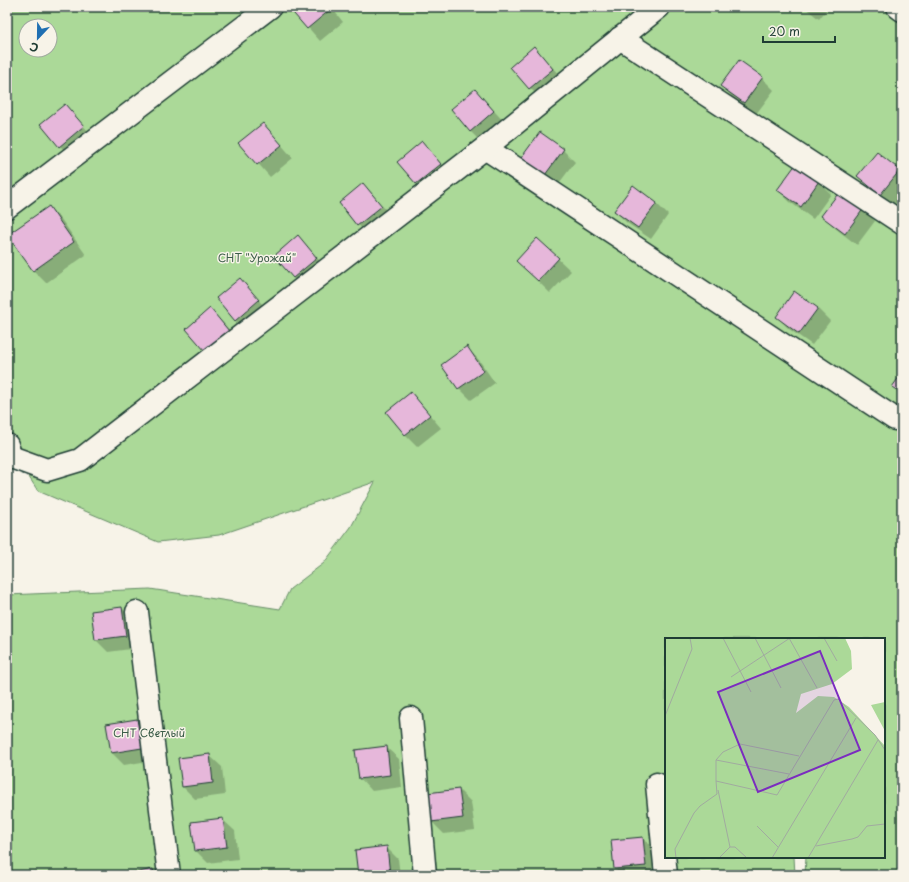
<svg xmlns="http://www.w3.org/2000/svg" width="909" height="882" font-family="'Playpen Sans',sans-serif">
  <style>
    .green { fill: #abd998; stroke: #658b66; fill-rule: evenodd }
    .shadow { fill: #0003 }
    .building { fill: #e6b7da; stroke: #1f3d34 }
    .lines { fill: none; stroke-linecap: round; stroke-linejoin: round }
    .minor-casing { stroke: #1f3d34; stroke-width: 25 }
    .minor { stroke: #f7f3e8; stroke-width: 22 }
    .labels { text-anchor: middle; stroke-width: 3; stroke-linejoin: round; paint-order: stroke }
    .park-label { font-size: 11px; fill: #3b5c48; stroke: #f7f3e8 }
    .inset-road { fill: none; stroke: #a1aaa0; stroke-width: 1 }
    .view { fill: #7b2cbf; fill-opacity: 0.15; stroke: #7b2cbf; stroke-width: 2 }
    .inset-edge { fill: none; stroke: #1f3d34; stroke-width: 2 }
  </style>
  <rect width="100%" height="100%" fill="#f7f3e8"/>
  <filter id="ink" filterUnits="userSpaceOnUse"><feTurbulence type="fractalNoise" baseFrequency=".025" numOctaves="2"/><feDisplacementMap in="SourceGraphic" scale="8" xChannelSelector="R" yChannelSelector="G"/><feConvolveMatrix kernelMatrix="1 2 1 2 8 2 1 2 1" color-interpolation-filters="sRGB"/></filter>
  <g filter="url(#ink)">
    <!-- green -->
    <path class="green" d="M 7,7 L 902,7 L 902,875 L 805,875 L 806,857 L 884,857 L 884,639 L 666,639 L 666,857 L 794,857 L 795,875 L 7,875 L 7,595 L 150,589 L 280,609 L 290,589 L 324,563 L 351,527 L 375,482 L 219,535 L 158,542 L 38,491 L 7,443 ZM 26,26 L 50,26 L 50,50 L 26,50 Z"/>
    <!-- shadow -->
    <g class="shadow">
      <path d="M 290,7 L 331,7 L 343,22 L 320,41 Z"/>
      <path d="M 804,7 L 829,7 L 819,19 Z"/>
      <path d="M 534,48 L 565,81 L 542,100 L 530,88 Z"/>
      <path d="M 762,78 L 774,90 L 756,114 L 733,98 L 721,85 Z"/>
      <path d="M 475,90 L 506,124 L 482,143 L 470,131 Z"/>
      <path d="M 65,105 L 95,139 L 72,158 L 60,146 Z"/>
      <path d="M 263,124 L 293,158 L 270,177 L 240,143 Z"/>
      <path d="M 422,143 L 452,176 L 429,196 L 399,162 Z"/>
      <path d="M 563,150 L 575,162 L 557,186 L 534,170 L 522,158 Z"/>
      <path d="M 877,153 L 902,173 L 902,195 L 893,206 L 859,176 Z"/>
      <path d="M 796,165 L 819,182 L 831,194 L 813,219 L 790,202 L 778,190 Z"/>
      <path d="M 363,184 L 393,218 L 370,238 L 340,204 Z"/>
      <path d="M 656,203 L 668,215 L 651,239 L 627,223 L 615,211 Z"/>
      <path d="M 49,207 L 61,219 L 86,255 L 46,283 L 34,271 L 9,235 Z"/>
      <path d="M 863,209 L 875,221 L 857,245 L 835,228 L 823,216 Z"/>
      <path d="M 298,237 L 328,270 L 305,290 L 293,278 Z"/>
      <path d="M 537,239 L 571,271 L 550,293 L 517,261 Z"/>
      <path d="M 240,279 L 270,313 L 247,332 L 235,320 Z"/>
      <path d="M 795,292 L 818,309 L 830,321 L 812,345 L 789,329 L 777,317 Z"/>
      <path d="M 210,310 L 222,322 L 241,343 L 205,351 Z"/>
      <path d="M 467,348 L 479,360 L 495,383 L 471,400 L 459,388 Z"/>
      <path d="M 411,393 L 441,428 L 417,447 L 405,435 Z"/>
      <path d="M 122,608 L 134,620 L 138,648 L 108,652 L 96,640 Z"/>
      <path d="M 137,720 L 149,732 L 154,760 L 124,765 L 112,753 Z"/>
      <path d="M 386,747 L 399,759 L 402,787 L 372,791 L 360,778 Z"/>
      <path d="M 209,755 L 222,767 L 225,795 L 195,799 L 183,787 L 179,759 Z"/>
      <path d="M 459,790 L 471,802 L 475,830 L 444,834 L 432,822 Z"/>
      <path d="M 222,819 L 235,831 L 238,859 L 208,863 L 196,851 L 192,823 Z"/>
      <path d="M 643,838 L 655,850 L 657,875 L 621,875 L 615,869 L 613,841 Z"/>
      <path d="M 386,847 L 398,859 L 400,875 L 359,875 Z"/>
      <path d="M 153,870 L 158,875 L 129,875 Z"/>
    </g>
    <!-- building -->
    <g class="building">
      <path d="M 288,7 L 330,7 L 331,9 L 307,29 Z"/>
      <path d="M 534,46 L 553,69 L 529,89 L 510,67 Z"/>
      <path d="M 739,60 L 763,77 L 744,103 L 720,86 Z"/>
      <path d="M 475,89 L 494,111 L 470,132 L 451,109 Z"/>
      <path d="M 65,104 L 84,126 L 59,147 L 40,124 Z"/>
      <path d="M 263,123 L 282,145 L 257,165 L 238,143 Z"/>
      <path d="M 540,132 L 564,149 L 545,175 L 521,158 Z"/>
      <path d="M 422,141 L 441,164 L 416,184 L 397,162 Z"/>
      <path d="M 877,152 L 900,170 L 880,195 L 857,176 Z"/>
      <path d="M 796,164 L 819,181 L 801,207 L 777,190 Z"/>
      <path d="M 363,183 L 382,206 L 357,226 L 339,203 Z"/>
      <path d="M 633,185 L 657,203 L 638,228 L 614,211 Z"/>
      <path d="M 840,191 L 864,208 L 845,234 L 821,216 Z"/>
      <path d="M 49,206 L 74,242 L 33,271 L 7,235 Z"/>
      <path d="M 298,235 L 317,258 L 293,278 L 274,256 Z"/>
      <path d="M 537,238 L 559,258 L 538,281 L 516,261 Z"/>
      <path d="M 240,278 L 259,300 L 235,321 L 216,298 Z"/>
      <path d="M 794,291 L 818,308 L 799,334 L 776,317 Z"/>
      <path d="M 210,308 L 229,331 L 205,351 L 186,329 Z"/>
      <path d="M 467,346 L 484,371 L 458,389 L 441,365 Z"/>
      <path d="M 902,373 L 902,394 L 892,387 Z"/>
      <path d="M 411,392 L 430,415 L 405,435 L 386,412 Z"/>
      <path d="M 122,607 L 126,636 L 95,640 L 91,611 Z"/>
      <path d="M 137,719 L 142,748 L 111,753 L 106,724 Z"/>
      <path d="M 387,746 L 390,775 L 359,779 L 355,750 Z"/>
      <path d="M 210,754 L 213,783 L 182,787 L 178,758 Z"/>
      <path d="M 459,789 L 463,818 L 431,822 L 427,793 Z"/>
      <path d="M 223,818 L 227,847 L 195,851 L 191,822 Z"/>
      <path d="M 643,837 L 646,866 L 614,869 L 611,840 Z"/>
      <path d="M 387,846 L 390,875 L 358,875 L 355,850 Z"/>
      <path d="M 153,869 L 154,875 L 124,875 Z"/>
    </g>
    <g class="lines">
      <!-- minor casing -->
      <g class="minor-casing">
        <g id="minor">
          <path d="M 898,7 L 902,10"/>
          <path d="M 620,38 L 902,223"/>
          <path d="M 485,148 L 895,419 L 902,418"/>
          <path d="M 7,207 L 270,7"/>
          <path d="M 7,445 L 11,457 L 47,470 L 80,460 L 485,148 L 659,7"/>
          <path d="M 137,612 L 169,875"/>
          <path d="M 411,718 L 425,875"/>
          <path d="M 657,784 L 666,875"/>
        </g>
      </g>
      <!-- minor -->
      <use href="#minor" class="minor"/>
    </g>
  </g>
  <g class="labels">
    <!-- park labels -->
    <g class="park-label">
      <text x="257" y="262">СНТ "Урожай"</text>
      <text x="149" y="737">СНТ Светлый</text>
    </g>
  </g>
  <!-- overview -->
  <g transform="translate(665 638)">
    <rect width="220" height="220" fill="#f7f3e8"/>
    <path d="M 0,0 L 180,0 L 186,13 L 187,31 L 167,46 L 136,56 L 131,75 L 153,58 L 169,59 L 184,69 L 220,108 L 220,220 L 0,220 ZM 220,64 L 220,93 L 206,67 Z" fill="#abd998"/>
    <path class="inset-road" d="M 58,0 L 86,54M 90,0 L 116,50M 124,0 L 152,50M 159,0 L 172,23M 66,39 L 125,0M 0,78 L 27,11 L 25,0M 51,122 L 51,143 L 112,157 L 169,62 L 173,61 L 210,97 L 220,112M 124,136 L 51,122 L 58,114 L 75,106 L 134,118M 53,152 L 65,209M 92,188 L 113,209M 151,208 L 187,201 L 193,199 L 202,188 L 220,186M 11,220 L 10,211 L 29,175 L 35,168 L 52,156 L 51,143M 54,220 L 65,209 L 70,209 L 82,220M 107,220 L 191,80M 143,220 L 213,102"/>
    <path class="view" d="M 155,13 L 195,112 L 93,154 L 53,54 Z"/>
    <rect width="220" height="220" class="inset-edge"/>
  </g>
  <!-- margin -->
  <rect width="909" height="882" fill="none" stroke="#f7f3e8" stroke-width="24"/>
  <rect x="12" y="12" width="885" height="858" fill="none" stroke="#1f3d34" stroke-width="1.5" filter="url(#ink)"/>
  <!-- north arrow -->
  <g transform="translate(38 38) rotate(202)"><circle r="19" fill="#f7f3e8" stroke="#a1aaa0"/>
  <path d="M0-3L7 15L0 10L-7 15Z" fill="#1f6fb2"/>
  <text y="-6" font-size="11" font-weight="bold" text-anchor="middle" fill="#1f3d34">С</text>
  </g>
  <!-- scale -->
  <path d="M763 36v6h72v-6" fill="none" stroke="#1f3d34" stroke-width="2"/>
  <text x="769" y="36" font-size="12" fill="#1f3d34" stroke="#f7f3e8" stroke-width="3" paint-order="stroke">20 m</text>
</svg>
